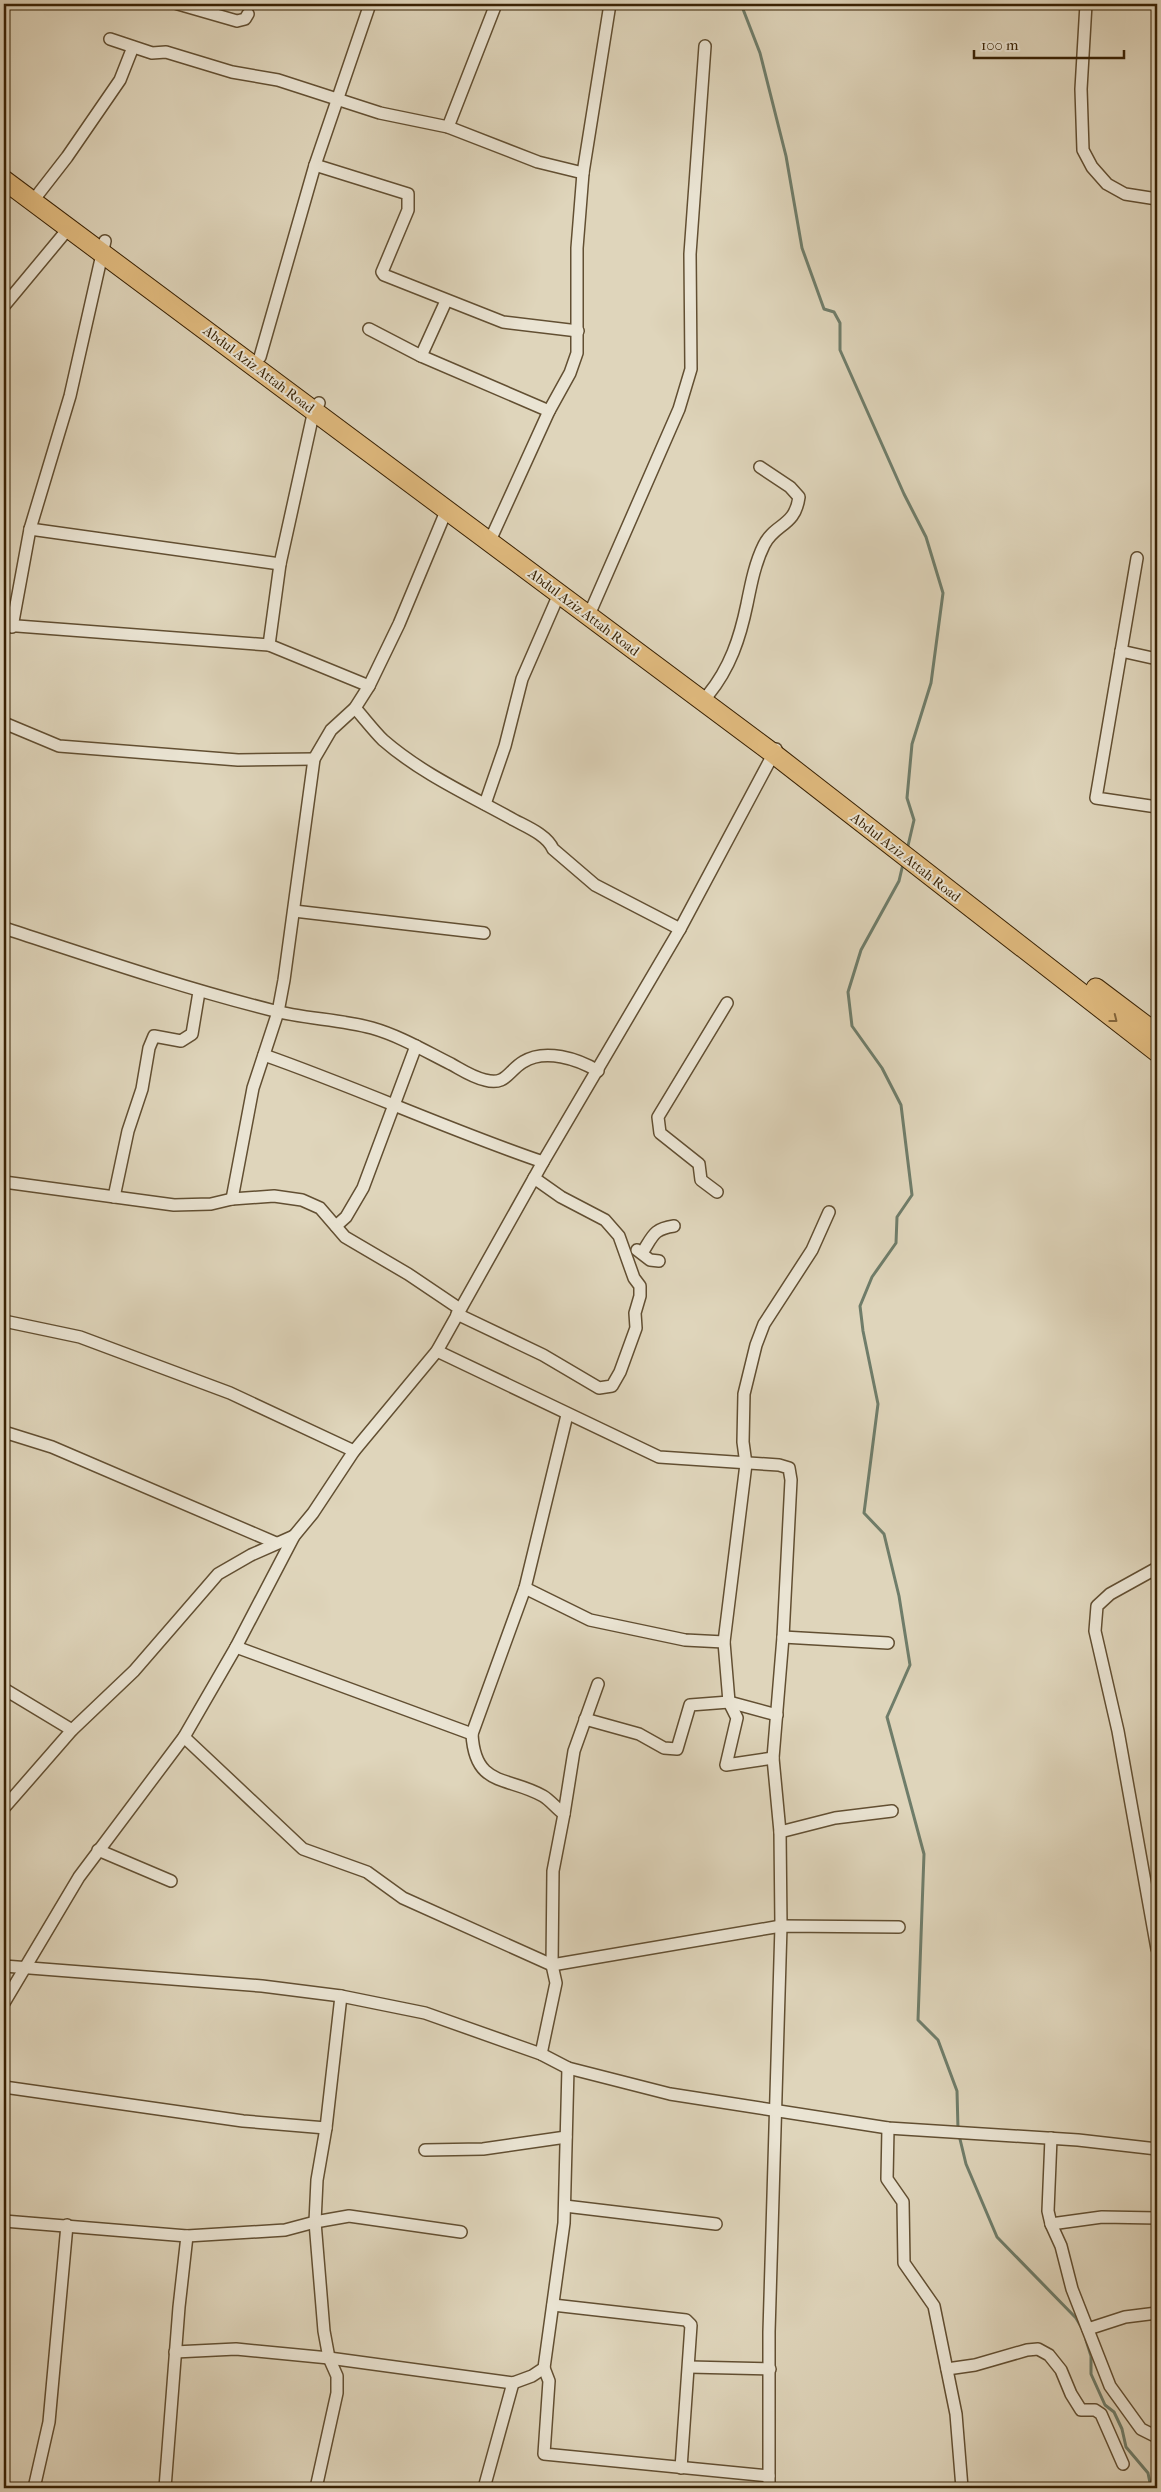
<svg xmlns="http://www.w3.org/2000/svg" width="1161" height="2492" font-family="'IM FELL French Canon',serif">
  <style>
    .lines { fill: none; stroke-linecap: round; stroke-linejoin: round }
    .stream { stroke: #6f7d6a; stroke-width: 3 }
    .minor-casing { stroke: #624f32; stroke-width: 14 }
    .trunk-casing { stroke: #392204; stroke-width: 21 }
    .minor { stroke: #eae4d3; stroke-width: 11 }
    .trunk { stroke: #e0ba7e; stroke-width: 19 }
    .oneway { stroke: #84663b }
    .labels { text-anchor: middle; stroke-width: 4; stroke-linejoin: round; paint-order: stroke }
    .street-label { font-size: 14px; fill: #392204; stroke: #eae4d3 }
  </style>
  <rect width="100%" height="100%" fill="#dfd5bb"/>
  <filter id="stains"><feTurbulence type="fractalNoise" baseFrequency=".004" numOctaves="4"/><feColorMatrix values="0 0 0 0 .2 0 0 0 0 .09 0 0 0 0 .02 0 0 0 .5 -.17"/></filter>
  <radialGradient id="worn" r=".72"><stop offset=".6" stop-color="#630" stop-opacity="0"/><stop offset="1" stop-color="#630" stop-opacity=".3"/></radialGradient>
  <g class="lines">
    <!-- stream -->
    <g class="stream">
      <path d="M 741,4 L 760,53 L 786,156 L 802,248 L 824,309 L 834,312 L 840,323 L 840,350 L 904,494 L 926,537 L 943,593 L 931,683 L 912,744 L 907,798 L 914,820 L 907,850"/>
      <path d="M 903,864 L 899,881 L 861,950 L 848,992 L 852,1026 L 882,1068 L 901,1105 L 912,1195 L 897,1217 L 896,1243 L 872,1277 L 860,1306 L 863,1331 L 878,1404 L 864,1513 L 884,1534 L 899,1596 L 910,1665 L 887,1717 L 924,1854 L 918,2020 L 938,2040 L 957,2091 L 958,2129"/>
      <path d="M 959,2135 L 966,2164 L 997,2237 L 1076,2318 L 1083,2330"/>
      <path d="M 1086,2340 L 1091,2356 L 1091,2374 L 1105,2405 L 1114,2412 L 1122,2429 L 1126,2447 L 1148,2473 L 1151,2488"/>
    </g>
    <!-- minor casing -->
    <g class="minor-casing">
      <g id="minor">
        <path d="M 178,4 L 237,21 L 245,19 L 248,14"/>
        <path d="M 1086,4 L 1081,89 L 1083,150 L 1092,167 L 1107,184 L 1125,194 L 1157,199"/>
        <path d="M 110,39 L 152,53 L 166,52 L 232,72 L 278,80 L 380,113 L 448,127 L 538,162 L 583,173"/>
        <path d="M 448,127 L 496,4"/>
        <path d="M 315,165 L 408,194 L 408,210 L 382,272 L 384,275 L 503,322 L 578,331"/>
        <path d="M 39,193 L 67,157 L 120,80 L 133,47"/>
        <path d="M 4,306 L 68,229"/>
        <path d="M 369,329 L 421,356 L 549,411"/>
        <path d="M 421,356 L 446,301"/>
        <path d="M 260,357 L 315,165 L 370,4"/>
        <path d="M 30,529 L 280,564"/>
        <path d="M 493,534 L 549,411 L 570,373 L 577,353 L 577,248 L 583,173 L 610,4"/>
        <path d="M 1137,558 L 1096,798 L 1157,807"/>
        <path d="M 592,608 L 679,409 L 691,369 L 690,254 L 705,46"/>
        <path d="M 4,625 L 269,645 L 369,686"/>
        <path d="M 12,627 L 30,529 L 70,396 L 105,241"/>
        <path d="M 269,645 L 280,564 L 314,410 L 319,403"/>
        <path d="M 1121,651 L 1157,659"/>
        <path d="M 708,695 C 730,668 740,638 747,604 C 751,584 755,563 764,545 C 775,523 795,527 799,497 L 790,487 L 760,467"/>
        <path d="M 355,708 C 364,718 373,730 383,740 C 422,774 469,795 514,820 C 527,827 547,835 553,849 L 595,885 L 680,929"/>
        <path d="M 4,723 L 59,746 L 238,760 L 314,759"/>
        <path d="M 485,804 L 505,746 L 522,679 L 559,594"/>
        <path d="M 294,911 L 484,933"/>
        <path d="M 4,928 C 93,957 180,987 271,1010 C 304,1019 339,1019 372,1028 C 400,1036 425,1051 451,1064 C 462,1070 472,1077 485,1080 C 506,1086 508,1071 523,1062 C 545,1048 578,1059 598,1071"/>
        <path d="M 264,1055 C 358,1088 449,1130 543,1162"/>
        <path d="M 4,1182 L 174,1205 L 211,1204 L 232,1199 L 274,1196 L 302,1200 L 320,1208 L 345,1237 L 408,1274 L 460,1309"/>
        <path d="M 717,1192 L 701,1180 L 699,1164 L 660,1133 L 658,1117 L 727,1003"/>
        <path d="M 114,1197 L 128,1131 L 142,1089 L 149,1048 L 154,1036 L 181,1041 L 192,1034 L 199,992"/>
        <path d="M 232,1199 L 253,1088 L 278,1012 L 284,980 L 314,759 L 331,730 L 355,708 L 369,686 L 399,624 L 447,509"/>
        <path d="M 336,1226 L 346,1217 L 363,1188 L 416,1046"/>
        <path d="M 637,1250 L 650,1260 L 659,1261"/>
        <path d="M 642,1253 C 653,1236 653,1229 674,1226"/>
        <path d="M 457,1314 L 543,1355 L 599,1388 L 612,1386 L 620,1372 L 636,1328 L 635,1313 L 640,1296 L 640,1286 L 634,1278 L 619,1236 L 605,1220 L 561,1197 L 534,1178"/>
        <path d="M 4,1321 L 80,1337 L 230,1393 L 354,1451"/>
        <path d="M 437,1351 L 659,1457 L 779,1465 L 789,1468 L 791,1480 L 783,1637 L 773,1758 L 780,1832 L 781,1926 L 769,2332 L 769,2488"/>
        <path d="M 4,1432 L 52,1447 L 276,1543"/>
        <path d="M 1157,1568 L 1110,1594 L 1097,1606 L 1095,1631 L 1118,1731 L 1157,1949"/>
        <path d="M 525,1588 L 590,1620 L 685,1640 L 724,1642"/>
        <path d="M 783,1637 L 888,1643"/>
        <path d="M 236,1647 L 472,1734"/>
        <path d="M 4,1689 L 72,1730"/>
        <path d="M 585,1719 L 639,1734 L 664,1748 L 677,1749 L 690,1705 L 729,1702 L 777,1715"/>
        <path d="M 184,1737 L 303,1849 L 367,1872 L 403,1898 L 552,1965 L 781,1926 L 899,1927"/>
        <path d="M 773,1758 L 726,1765 L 737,1718 L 729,1702 L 724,1642 L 746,1464 L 743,1442 L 744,1394 L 756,1345 L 764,1324 L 812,1250 L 829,1212"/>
        <path d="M 4,1808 L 72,1730 L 134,1671 L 218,1574 L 251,1555 L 294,1536"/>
        <path d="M 564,1814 L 574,1751 L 598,1684"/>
        <path d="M 780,1832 L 835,1818 L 892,1811"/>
        <path d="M 98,1850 L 171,1881"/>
        <path d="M 4,1966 L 262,1986 L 341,1996 L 425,2013 L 541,2054 L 568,2068 L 670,2094 L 888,2128 L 1078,2140 L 1157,2149"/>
        <path d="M 4,2003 L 79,1877 L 184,1737 L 236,1647 L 294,1536 L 313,1513 L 354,1451 L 437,1351 L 543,1162 L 680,929 L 776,749"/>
        <path d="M 541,2054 L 556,1983 L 552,1965 L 553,1871 L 564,1814 C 557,1809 550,1800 543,1796 C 508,1776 475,1788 472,1734 L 525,1588 L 567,1415"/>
        <path d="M 4,2087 L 243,2121 L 326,2128"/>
        <path d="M 888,2128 L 887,2179 L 903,2202 L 904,2263 L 934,2306 L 956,2414 L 962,2488"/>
        <path d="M 1051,2138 L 1048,2211 L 1051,2224 L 1061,2246 L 1072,2289 L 1110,2386 L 1141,2429 L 1157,2437"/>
        <path d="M 425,2150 L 483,2149 L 566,2137"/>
        <path d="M 565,2206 L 716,2224"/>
        <path d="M 4,2221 L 187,2236 L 285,2230 L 315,2222 L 349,2216 L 461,2232"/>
        <path d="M 1051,2224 L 1102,2217 L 1157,2218"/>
        <path d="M 553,2305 L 686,2320 L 691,2325 L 681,2468"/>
        <path d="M 1088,2329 L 1125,2317 L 1157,2313"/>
        <path d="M 175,2352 L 236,2349 L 329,2358 L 513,2383 L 532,2376 L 544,2368 L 564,2223 L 568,2068"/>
        <path d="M 689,2367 L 770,2369"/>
        <path d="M 544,2368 L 549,2381 L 544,2454 L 769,2476"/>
        <path d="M 947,2369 L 975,2365 L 1027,2350 L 1038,2349 L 1049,2355 L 1061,2370 L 1071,2394 L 1081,2410 L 1095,2410 L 1101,2414 L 1123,2464"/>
        <path d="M 34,2488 L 49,2422 L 67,2225"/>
        <path d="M 165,2488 L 179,2307 L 187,2236"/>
        <path d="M 316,2488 L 337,2393 L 337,2376 L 329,2358 L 324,2331 L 315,2222 L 317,2180 L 326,2128 L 341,1996"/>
        <path d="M 484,2488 L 513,2383"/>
      </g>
    </g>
    <!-- trunk casing -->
    <g class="trunk-casing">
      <g id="trunk">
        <path d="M 4,180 L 774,754 L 1157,1052"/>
        <path d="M 1096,988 L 1157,1034"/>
      </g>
    </g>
    <!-- minor -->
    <use href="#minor" class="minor"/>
    <!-- trunk -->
    <use href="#trunk" class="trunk"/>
  </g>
  <!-- one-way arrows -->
  <defs><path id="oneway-chevron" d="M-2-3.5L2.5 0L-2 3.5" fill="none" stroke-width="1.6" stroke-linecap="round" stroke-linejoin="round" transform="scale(1.25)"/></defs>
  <use class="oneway" href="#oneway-chevron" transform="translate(1114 1019) rotate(38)"/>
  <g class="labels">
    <!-- street labels -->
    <g class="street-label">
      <text transform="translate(259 369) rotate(37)" y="5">Abdul Aziz Attah Road</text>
      <text transform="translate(584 612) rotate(37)" y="5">Abdul Aziz Attah Road</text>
      <text transform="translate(906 857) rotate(38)" y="5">Abdul Aziz Attah Road</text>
    </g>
  </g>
  <!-- margin -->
  <rect width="1161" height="2492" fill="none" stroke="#dfd5bb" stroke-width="20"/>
  <rect x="5" y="5" width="1151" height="2482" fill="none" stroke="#392204" stroke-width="2.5"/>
  <rect x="10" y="10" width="1141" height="2472" fill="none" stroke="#392204"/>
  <!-- scale -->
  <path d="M974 50v8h150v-8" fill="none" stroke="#392204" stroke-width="2.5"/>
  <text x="981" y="50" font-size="15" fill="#392204" stroke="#eae4d3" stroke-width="4" paint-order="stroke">100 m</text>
  <rect width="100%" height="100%" filter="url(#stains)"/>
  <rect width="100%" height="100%" fill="url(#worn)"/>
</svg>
